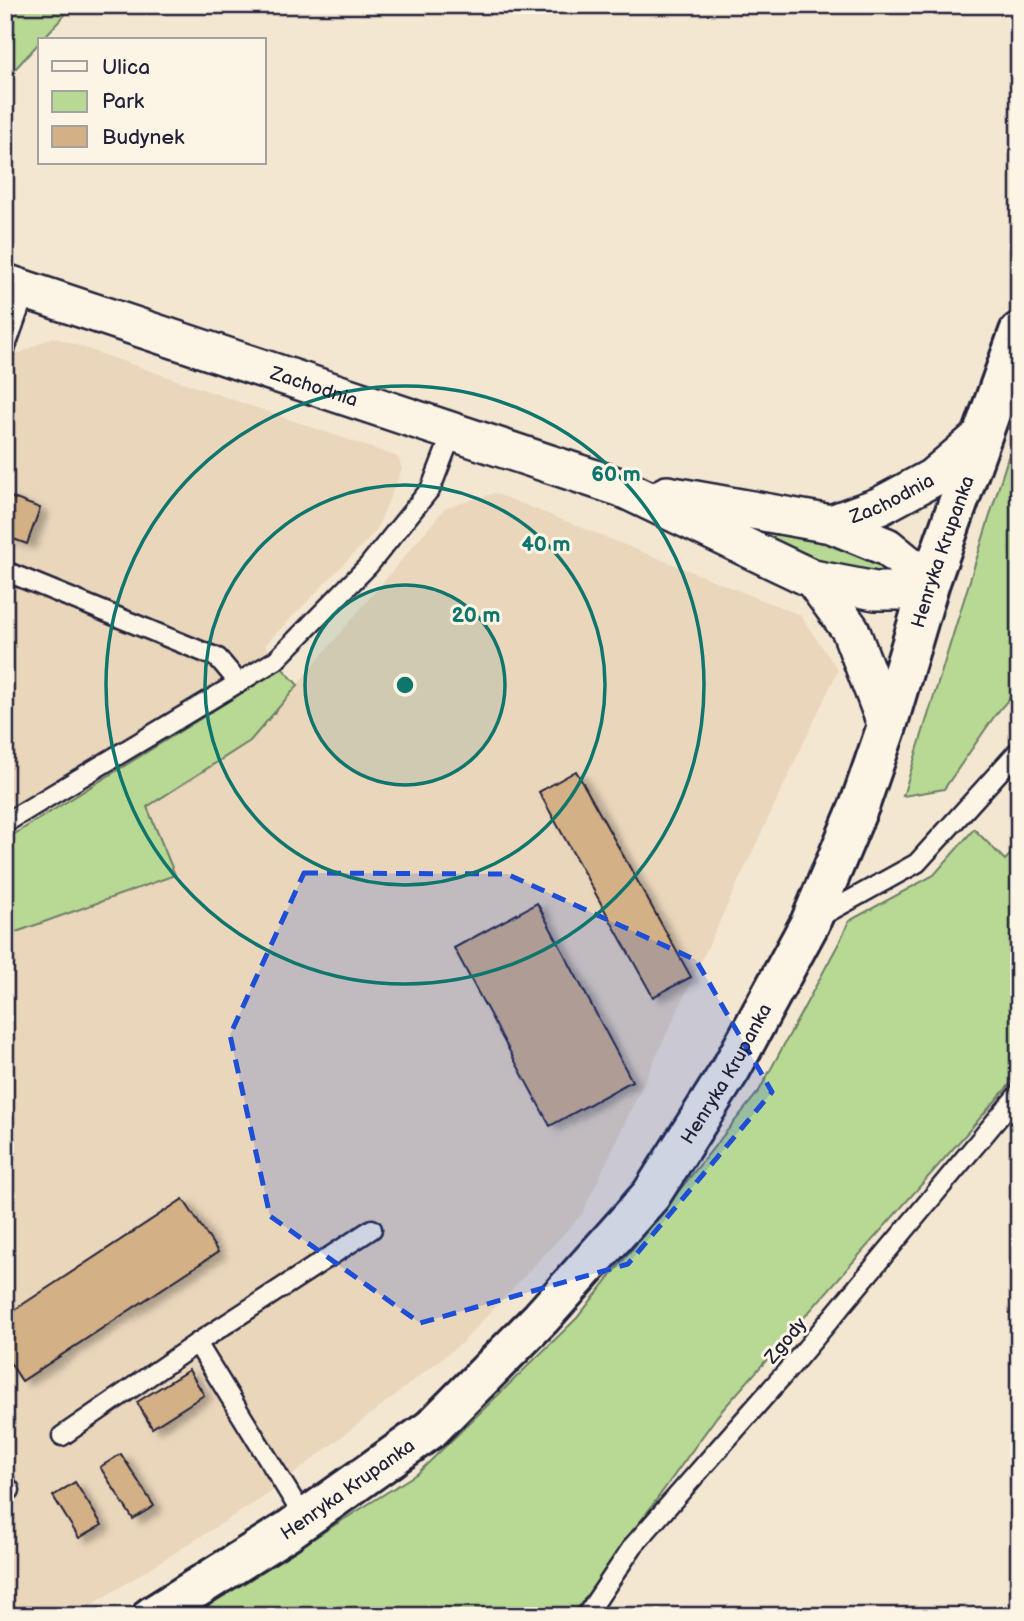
<svg xmlns="http://www.w3.org/2000/svg" width="1024" height="1621" font-family="'Balsamiq Sans',sans-serif">
  <style>
    .built { fill: #ead6bb }
    .green { fill: #b8d993; stroke: #6d7e67; stroke-width: 2 }
    .building { fill: #d3b085; stroke: #22223b; stroke-width: 2; filter: url(#shadow) }
    .lines { fill: none; stroke-linecap: round; stroke-linejoin: round }
    .service-casing { stroke: #22223b; stroke-width: 23 }
    .minor-casing { stroke: #22223b; stroke-width: 42 }
    .primary-casing { stroke: #22223b; stroke-width: 44 }
    .service { stroke: #fcf5e5; stroke-width: 18 }
    .minor { stroke: #fcf5e5; stroke-width: 37 }
    .primary { stroke: #fcf5e5; stroke-width: 38 }
    .marked { fill: #1d4ed8; fill-opacity: 0.2; stroke: #1d4ed8; stroke-width: 5; stroke-dasharray: 14 9; stroke-linejoin: round }
    .ring { fill: none; stroke: #0f766e; stroke-width: 3.5 }
    .labels { text-anchor: middle; stroke-width: 6; stroke-linejoin: round; paint-order: stroke }
    .street-label { font-size: 19px; fill: #22223b; stroke: #fcf5e5 }
    .centre { fill: #0f766e; stroke: #fcf5e5; stroke-width: 3.5 }
    .ring-label { font-size: 21px; text-anchor: middle; font-weight: bold; fill: #0f766e; stroke: #fcf5e5; stroke-width: 6; stroke-linejoin: round; paint-order: stroke }
  </style>
  <defs>
    <filter id="shadow"><feDropShadow dx="8" dy="4.5" stdDeviation="3.5" flood-color="#0004"/></filter>
  </defs>
  <rect width="100%" height="100%" fill="#f4e7d2"/>
  <filter id="ink" filterUnits="userSpaceOnUse"><feTurbulence type="fractalNoise" baseFrequency=".0143" numOctaves="2"/><feDisplacementMap in="SourceGraphic" scale="14" xChannelSelector="R" yChannelSelector="G"/><feConvolveMatrix kernelMatrix="1 2 1 2 8 2 1 2 1" color-interpolation-filters="sRGB"/></filter>
  <g filter="url(#ink)">
    <!-- built -->
    <g class="built">
      <path d="M 53,337 L 398,457 L 402,469 L 376,531 L 265,645 L 282,668 L 5,840 L 5,347 L 20,353 Z"/>
      <path d="M 495,493 L 800,615 L 838,670 L 582,1214 L 463,1342 L 267,1495 L 74,1616 L 5,1616 L 5,936 L 174,875 L 147,807 L 250,741 L 445,508 Z"/>
    </g>
    <!-- green -->
    <g class="green">
      <path d="M 5,5 L 74,5 L 5,80 Z"/>
      <path d="M 1019,422 L 1019,687 L 996,714 L 944,789 L 903,796 Z"/>
      <path d="M 704,510 L 880,555 L 898,572 L 868,580 L 706,516 Z"/>
      <path d="M 282,668 L 298,685 L 250,741 L 147,807 L 175,875 L 5,936 L 5,840 Z"/>
      <path d="M 974,829 L 1005,860 L 1019,845 L 1019,1074 L 718,1415 L 572,1616 L 189,1616 L 418,1473 L 577,1318 L 759,1091 L 840,941 L 849,921 L 934,875 Z"/>
    </g>
    <!-- building -->
    <g class="building">
      <path d="M 5,495 L 40,508 L 27,544 L 5,536 Z"/>
      <path d="M 576,771 L 691,977 L 653,997 L 539,792 Z"/>
      <path d="M 537,903 L 632,1081 L 550,1126 L 454,948 Z"/>
      <path d="M 183,1199 L 218,1252 L 22,1381 L 5,1355 L 5,1316 Z"/>
      <path d="M 189,1370 L 204,1395 L 152,1428 L 137,1402 Z"/>
      <path d="M 121,1454 L 154,1506 L 133,1519 L 100,1467 Z"/>
      <path d="M 75,1482 L 102,1525 L 79,1538 L 53,1496 Z"/>
    </g>
    <g class="lines">
      <!-- service casing -->
      <g class="service-casing">
        <g id="service">
          <path d="M 5,349 L 26,290"/>
          <path d="M 5,571 L 218,658 L 239,683"/>
          <path d="M 5,823 L 276,660 L 368,566 L 431,488 L 453,431"/>
          <path d="M 816,919 L 917,863 L 1019,750"/>
          <path d="M 197,1343 L 372,1229"/>
          <path d="M 62,1436 L 197,1343 L 305,1519"/>
          <path d="M 5,1483 L 10,1490 L 5,1493"/>
          <path d="M 586,1616 L 633,1546 L 794,1363 L 1019,1093"/>
        </g>
      </g>
      <!-- minor casing -->
      <g class="minor-casing">
        <g id="minor">
          <path id="s1" d="M 5,283 L 622,488 L 813,579 L 875,591 L 901,591 L 930,582"/>
          <path d="M 667,495 L 831,524 L 887,547 L 930,582"/>
          <path id="s2" d="M 831,524 L 880,506 L 932,478 L 979,438"/>
          <path d="M 813,579 L 850,629 L 887,726"/>
        </g>
      </g>
      <!-- primary casing -->
      <g class="primary-casing">
        <g id="primary">
          <path id="s3" d="M 152,1616 L 289,1530 L 431,1429 L 541,1318 L 651,1195 L 731,1069 L 810,923 L 860,804 L 887,726 L 930,582 L 1019,332"/>
        </g>
      </g>
      <!-- service -->
      <use href="#service" class="service"/>
      <!-- minor -->
      <use href="#minor" class="minor"/>
      <!-- primary -->
      <use href="#primary" class="primary"/>
    </g>
  </g>
  <!-- marked area -->
  <path class="marked" d="M 304,873 L 507,874 L 696,960 L 772,1092 L 628,1264 L 420,1323 L 270,1216 L 230,1035 Z"/>
  <!-- distance rings -->
  <circle cx="405" cy="685" r="100" fill="#0f766e" fill-opacity=".12"/>
  <g class="ring">
    <circle cx="405" cy="685" r="100"/>
    <circle cx="405" cy="685" r="200"/>
    <circle cx="405" cy="685" r="299"/>
  </g>
  <g class="labels">
    <!-- street labels -->
    <g class="street-label">
      <text dy="7" stroke="none"><textPath href="#s1" startOffset="326">Zachodnia</textPath></text>
      <text dy="7" stroke="none"><textPath href="#s2" startOffset="66">Zachodnia</textPath></text>
      <text dy="7" stroke="none"><textPath href="#s3" startOffset="1367">Henryka Krupanka</textPath></text>
      <text dy="7" stroke="none"><textPath href="#s3" startOffset="800">Henryka Krupanka</textPath></text>
      <text transform="translate(785 1340) rotate(-50)" y="7">Zgody</text>
      <text dy="7" stroke="none"><textPath href="#s3" startOffset="233">Henryka Krupanka</textPath></text>
    </g>
  </g>
  <circle cx="405" cy="685" r="10" class="centre"/>
  <g class="ring-label">
    <text x="616" y="481">60 m</text>
    <text x="546" y="551">40 m</text>
    <text x="476" y="622">20 m</text>
  </g>
  <!-- margin -->
  <rect width="1024" height="1621" fill="none" stroke="#fcf5e5" stroke-width="28"/>
  <rect x="14" y="14" width="996" height="1593" fill="none" stroke="#22223b" stroke-width="2.5" filter="url(#ink)"/>
  <!-- legend -->
  <rect x="38" y="38" width="228" height="126" fill="#fcf5e5" stroke="#a5a1a1" stroke-width="2"/>
  <rect x="52" y="61" width="35" height="10" fill="#fcf5e5" stroke="#a5a1a1" stroke-width="2"/>
  <text x="102" y="74" font-size="21" fill="#22223b">Ulica</text>
  <rect x="52" y="91" width="35" height="21" fill="#b8d993" stroke="#a5a1a1" stroke-width="2"/>
  <text x="102" y="108" font-size="21" fill="#22223b">Park</text>
  <rect x="52" y="126" width="35" height="21" fill="#d3b085" stroke="#a5a1a1" stroke-width="2"/>
  <text x="102" y="144" font-size="21" fill="#22223b">Budynek</text>
</svg>
